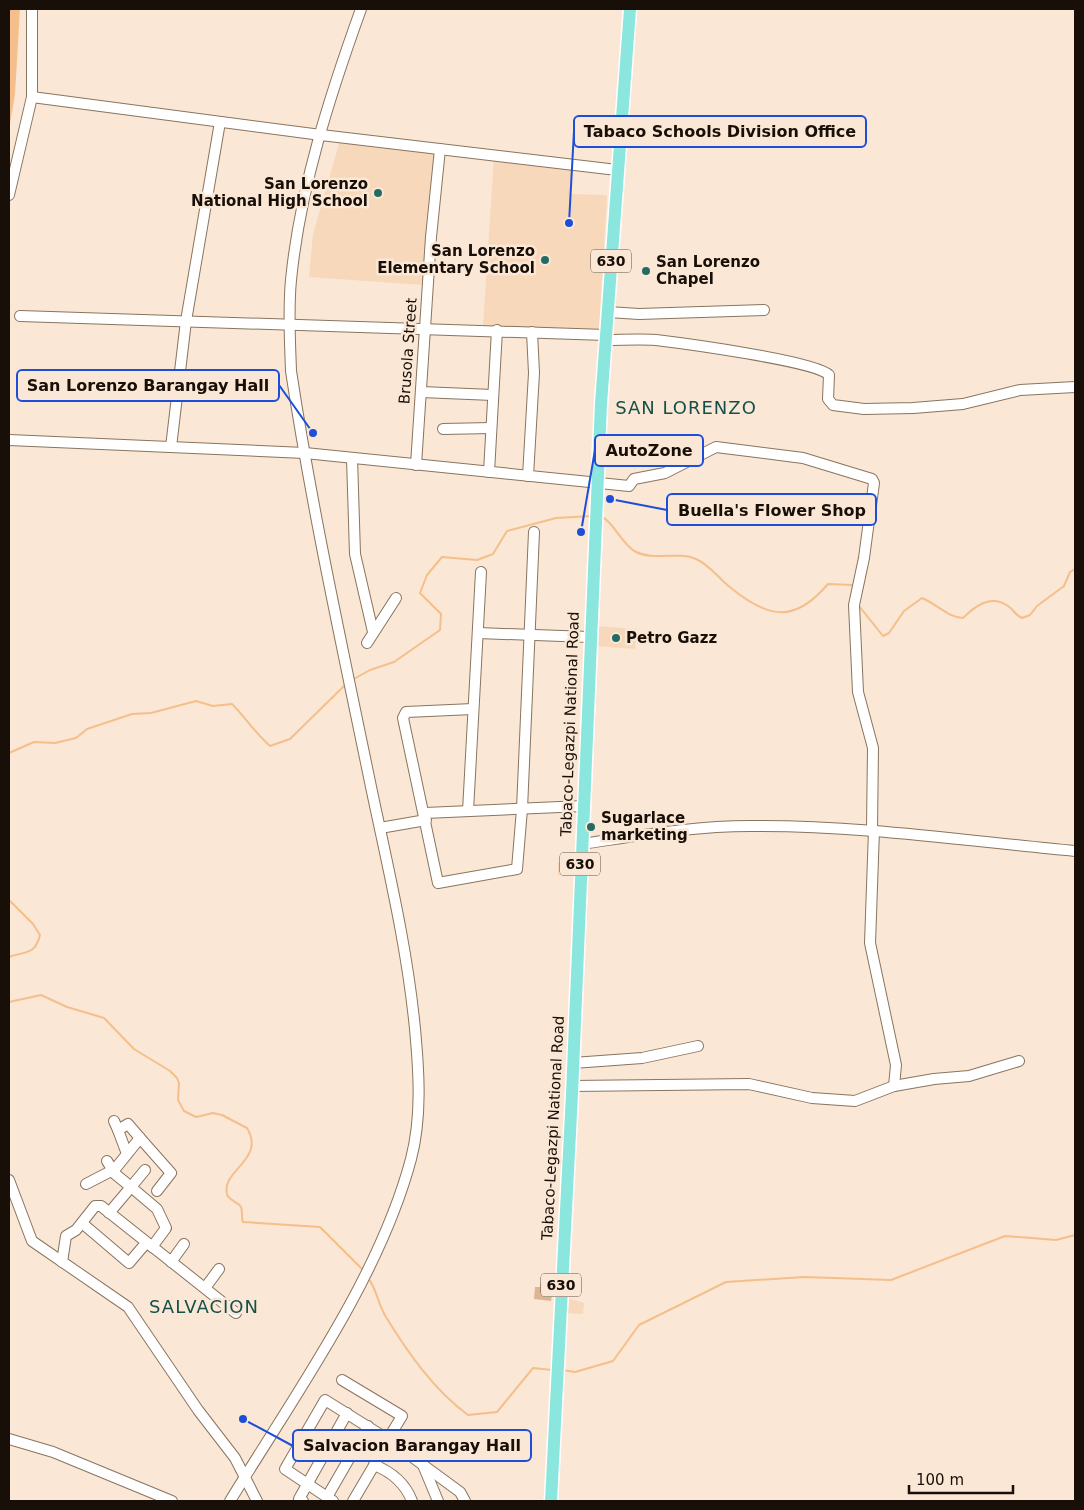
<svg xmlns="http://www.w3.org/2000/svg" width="1084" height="1510" font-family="'DejaVu Sans',sans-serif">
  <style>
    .built { fill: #f7d8bb }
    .green { fill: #dcb692 }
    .water { fill: #f4bf8b }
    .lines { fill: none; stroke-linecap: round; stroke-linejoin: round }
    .stream { stroke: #f4bf8b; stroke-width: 2 }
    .minor-casing { stroke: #89745f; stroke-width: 12 }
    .major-casing { stroke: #fff; stroke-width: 15 }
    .minor { stroke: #fff; stroke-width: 10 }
    .major { stroke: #8be6de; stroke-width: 12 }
    .poi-dot { fill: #236c65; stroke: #fbe7d5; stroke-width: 2 }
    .labels { text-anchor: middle; stroke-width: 5; stroke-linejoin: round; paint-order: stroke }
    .shield { fill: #fbe7d5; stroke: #5c5046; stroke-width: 1 }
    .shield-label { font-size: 14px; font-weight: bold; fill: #180f08 }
    .poi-label { font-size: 15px; font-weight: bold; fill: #180f08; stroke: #fbe7d5; text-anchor: start }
    .street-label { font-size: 15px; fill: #180f08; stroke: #fbe7d5 }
    .quarter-label { font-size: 18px; letter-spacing: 1px; fill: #144f4a; stroke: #fbe7d5 }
    .leader { fill: none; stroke: #1d4ed8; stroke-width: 2 }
    .callout-dot { fill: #1d4ed8; stroke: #fbe7d5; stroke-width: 2 }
    .callout { fill: #fbe7d5; stroke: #1d4ed8; stroke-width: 2 }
    .callout-label { font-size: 16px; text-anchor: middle; font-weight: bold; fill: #180f08 }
  </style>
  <rect width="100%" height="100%" fill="#fbe7d5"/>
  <!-- built -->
  <g class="built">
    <path d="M 340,140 L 436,151 L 423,285 L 309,277 L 313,234 Z"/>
    <path d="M 494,157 L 571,166 L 571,194 L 607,195 L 599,330 L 483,325 Z"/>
    <path d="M 597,626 L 637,629 L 635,649 L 596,646 Z"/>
    <path d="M 558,862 L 573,863 L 572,876 L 558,875 Z"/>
    <path d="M 568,1298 L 584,1303 L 583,1314 L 567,1313 Z"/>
  </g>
  <!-- green -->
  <path class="green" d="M 541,1281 L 554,1283 L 551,1301 L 534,1299 L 535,1287 L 540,1287 Z"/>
  <!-- water -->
  <path class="water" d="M 9,9 L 20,9 L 15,94 L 9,130 Z"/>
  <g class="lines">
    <!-- stream -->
    <g class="stream">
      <path d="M 602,517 C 613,521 622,545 636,552 C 654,561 678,551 696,559 C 710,565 719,579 731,588 C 769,619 795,623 828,584 L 852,585 L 853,588"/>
      <path d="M 859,606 L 883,636 L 889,633 L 904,611 L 922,598 C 937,604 947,617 963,618 C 975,606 991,594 1008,606 C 1014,610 1015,615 1022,618 L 1030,615 L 1037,606 L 1064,586 L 1070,572 L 1075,569"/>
      <path d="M 352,680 L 370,670 L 394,662 L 440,630 L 441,614 L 420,593 L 427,575 L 442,557 L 477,560 L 493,554 L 507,531 L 556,518 L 592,516"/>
      <path d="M 9,753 L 34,742 L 55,743 L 76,738 L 87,729 L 132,714 L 151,713 L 196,701 L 213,706 L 232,704 C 245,717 256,734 270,746 L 290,739 L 346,684"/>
      <path d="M 9,900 L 33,924 L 40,935 C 35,955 26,951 9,957"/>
      <path d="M 9,1002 L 41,995 L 67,1007 L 104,1018 L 134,1049 L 170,1071 L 177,1078 L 179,1083 L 178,1100 L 184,1111 L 196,1117 L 213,1113 L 222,1115 L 247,1128 C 266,1160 221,1170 227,1194 C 228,1200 238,1202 241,1207 C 243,1212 241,1218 243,1222 L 320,1227 L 363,1270"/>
      <path d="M 368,1278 C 377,1289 378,1305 386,1317 C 408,1353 434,1390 468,1415 L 497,1412 L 533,1368 L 552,1370"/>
      <path d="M 562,1370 L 575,1372 L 613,1361 L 639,1325 L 726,1282 L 804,1277 L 891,1280 L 1005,1236 L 1056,1240 L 1075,1235"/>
    </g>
    <!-- minor casing -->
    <g class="minor-casing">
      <g id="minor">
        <path d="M 32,97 L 321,135 L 617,170"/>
        <path d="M 9,195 L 32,97 L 32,9"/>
        <path d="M 608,312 L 639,314 L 764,310"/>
        <path d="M 20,316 L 606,335"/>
        <path d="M 606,340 C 622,340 639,339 656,340 C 681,343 816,361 829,375 L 828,399 L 833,405 L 864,409 L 913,408 L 963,404 L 1020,390 L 1075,387"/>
        <path d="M 421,392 L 493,395"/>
        <path d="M 443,429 L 491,428"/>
        <path d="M 9,440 L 305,453 L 629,486 L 634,479 L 665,473 L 716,447 L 803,458 L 872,479 L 874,483 L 864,558 L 854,605 L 858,692 L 873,748 L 872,829"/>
        <path d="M 171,447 L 186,321 L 220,122"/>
        <path d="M 352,458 L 355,554 L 373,632"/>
        <path d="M 416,465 L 431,237 L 440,149"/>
        <path d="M 489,472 L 497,330"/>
        <path d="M 528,476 L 534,373 L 532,332"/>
        <path d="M 478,633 L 589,637"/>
        <path d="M 367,643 L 396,598"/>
        <path d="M 473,709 L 406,712 L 403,718 L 438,883 L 517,869 L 522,809 L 534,532"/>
        <path d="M 468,811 L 481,572"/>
        <path d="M 425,813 L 583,806"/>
        <path d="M 380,828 L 426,820"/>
        <path d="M 874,830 L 870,943 L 896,1065 L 894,1086"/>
        <path d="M 581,844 C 637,836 693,826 750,826 C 860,825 967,841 1075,851"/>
        <path d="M 573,1063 L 642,1058 L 698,1046"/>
        <path d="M 572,1086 L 749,1084 L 812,1098 L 855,1101 L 894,1086 L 934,1079 L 969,1076 L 1019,1061"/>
        <path d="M 114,1121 L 118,1130"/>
        <path d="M 127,1154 L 118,1130 L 128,1124 L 140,1138"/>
        <path d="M 107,1161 L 115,1174 L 131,1187 L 109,1213"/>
        <path d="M 145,1170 L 131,1187 L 157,1209 L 166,1228 L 152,1247"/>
        <path d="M 9,1180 L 32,1241 L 128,1307 L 198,1410 L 235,1458 L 257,1501"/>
        <path d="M 86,1184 L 115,1169 L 140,1138 L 171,1173 L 157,1191"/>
        <path d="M 82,1223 L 129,1263 L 146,1243"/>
        <path d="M 62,1262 L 66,1236 L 76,1230 L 95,1206 L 101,1206 L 236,1313"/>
        <path d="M 171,1262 L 184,1244"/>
        <path d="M 205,1288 L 219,1269"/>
        <path d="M 342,1380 L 402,1416 L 388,1439"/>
        <path d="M 9,1439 L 53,1452 L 172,1501"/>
        <path d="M 374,1465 C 392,1472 405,1483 412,1501"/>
        <path d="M 423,1465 L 438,1501"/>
        <path d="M 327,1497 L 368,1426"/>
        <path d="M 230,1501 C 294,1396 379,1279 411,1159 C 422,1117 419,1072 415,1029 C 407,945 387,864 370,782 C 342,646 312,509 291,371 C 290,341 288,310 291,280 C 300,188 330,95 361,9"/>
        <path d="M 303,1501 L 299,1499 L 347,1413"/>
        <path d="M 333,1501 L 285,1469 L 325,1400 L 389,1440 L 460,1492 L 465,1501"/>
        <path d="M 353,1501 L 389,1440"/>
      </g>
    </g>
    <!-- major casing -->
    <g class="major-casing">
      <path id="major" d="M 551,1501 L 572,1094 L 601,404 L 630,9"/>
    </g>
    <!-- minor -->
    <use href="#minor" class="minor"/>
    <!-- major -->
    <use href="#major" class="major"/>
  </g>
  <!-- markers -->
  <g class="poi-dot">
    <circle cx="378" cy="193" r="5"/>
    <circle cx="545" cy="260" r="5"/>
    <circle cx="646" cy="271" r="5"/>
    <circle cx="616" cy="638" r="5"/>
    <circle cx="591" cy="827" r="5"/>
  </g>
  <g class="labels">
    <!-- shield labels -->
    <g class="shield">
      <rect x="591" y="249.5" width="40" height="23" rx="4"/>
      <rect x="560" y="852.5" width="40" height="23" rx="4"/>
      <rect x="541" y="1273.5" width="40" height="23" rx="4"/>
    </g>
    <g class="shield-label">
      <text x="611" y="266">630</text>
      <text x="580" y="869">630</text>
      <text x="561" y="1290">630</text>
    </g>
    <!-- poi labels -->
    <g class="poi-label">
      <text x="368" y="189" text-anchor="end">San Lorenzo<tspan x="368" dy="17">National High School</tspan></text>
      <text x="535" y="256" text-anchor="end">San Lorenzo<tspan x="535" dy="17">Elementary School</tspan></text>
      <text x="656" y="267">San Lorenzo<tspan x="656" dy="17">Chapel</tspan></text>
      <text x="626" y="643">Petro Gazz</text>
      <text x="601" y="823">Sugarlace<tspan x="601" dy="17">marketing</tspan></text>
    </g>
    <!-- street labels -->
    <g class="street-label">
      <text transform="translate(408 351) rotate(-86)" y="5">Brusola Street</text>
      <text transform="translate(570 724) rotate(-88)" y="5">Tabaco-Legazpi National Road</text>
      <text transform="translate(553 1128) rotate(-87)" y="5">Tabaco-Legazpi National Road</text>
    </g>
    <!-- quarter labels -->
    <g class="quarter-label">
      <text x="686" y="414">SAN LORENZO</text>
      <text x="204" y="1313">SALVACION</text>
    </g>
  </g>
  <!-- callouts -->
  <path class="leader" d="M569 223L574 131M313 433L279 385M581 532L595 450M610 499L667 510M243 1419L293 1446"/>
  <g class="callout-dot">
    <circle cx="569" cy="223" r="5"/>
    <circle cx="313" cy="433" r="5"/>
    <circle cx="581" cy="532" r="5"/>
    <circle cx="610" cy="499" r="5"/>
    <circle cx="243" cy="1419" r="5"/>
  </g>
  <g class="callout">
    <rect x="574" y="116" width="292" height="31" rx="5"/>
    <rect x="17" y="370" width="262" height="31" rx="5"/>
    <rect x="595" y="435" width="108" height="31" rx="5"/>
    <rect x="667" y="494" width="209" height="31" rx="5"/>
    <rect x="293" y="1430" width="238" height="31" rx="5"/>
  </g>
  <g class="callout-label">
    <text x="720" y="137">Tabaco Schools Division Office</text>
    <text x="148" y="391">San Lorenzo Barangay Hall</text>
    <text x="649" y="456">AutoZone</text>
    <text x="772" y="516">Buella's Flower Shop</text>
    <text x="412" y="1451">Salvacion Barangay Hall</text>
  </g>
  <!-- border -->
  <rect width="1084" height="1510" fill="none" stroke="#180f08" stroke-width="20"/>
  <!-- scale -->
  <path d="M909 1485v8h104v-8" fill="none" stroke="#180f08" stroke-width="2.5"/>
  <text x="916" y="1485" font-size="15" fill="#180f08" stroke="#fbe7d5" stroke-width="4" paint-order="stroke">100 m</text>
</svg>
